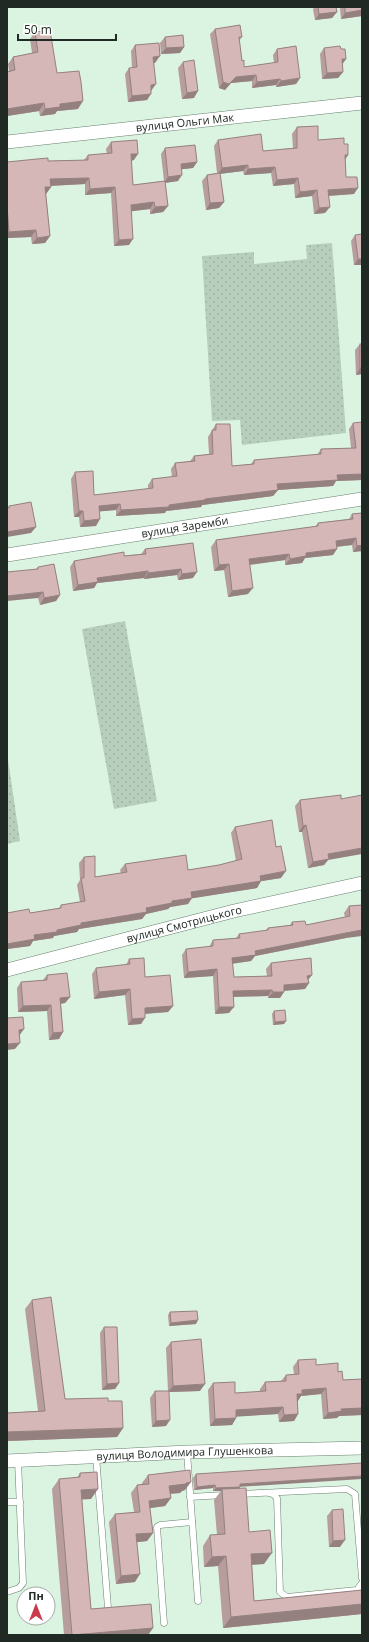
<svg xmlns="http://www.w3.org/2000/svg" width="369" height="1642" font-family="'Open Sans',sans-serif">
  <style>
    .green { fill: url(#green-dots) }
    .lines { fill: none; stroke-linecap: round; stroke-linejoin: round }
    .service-casing { stroke: #6a806f; stroke-width: 7 }
    .minor-casing { stroke: #6a806f; stroke-width: 14 }
    .service { stroke: #fff; stroke-width: 6 }
    .minor { stroke: #fff; stroke-width: 13 }
    .wall { fill: #b79d9d }
    .shaded-wall { fill: #958080 }
    .building { fill: #d5b7b7; stroke: #958080 }
    .labels { text-anchor: middle; stroke-width: 3.5; stroke-linejoin: round; paint-order: stroke }
    .street-label { font-size: 11px; fill: #202923; stroke: #fff }
  </style>
  <defs>
    <pattern id="green-dots" width="8" height="8" patternUnits="userSpaceOnUse"><rect width="8" height="8" fill="#b8cebd"/><path d="M2 2h.1M6 6h.1" fill="none" stroke="#9eb1a2" stroke-width="1.8" stroke-linecap="round"/></pattern>
  </defs>
  <rect width="100%" height="100%" fill="#dbf3e1"/>
  <!-- green -->
  <g class="green">
    <path d="M 332,243 L 346,433 L 242,445 L 240,420 L 212,421 L 202,256 L 254,252 L 254,264 L 307,259 L 306,245 Z"/>
    <path d="M 125,621 L 157,801 L 114,809 L 82,629 Z"/>
    <path d="M 7,753 L 20,841 L 7,844 Z"/>
  </g>
  <g class="lines">
    <!-- service casing -->
    <g class="service-casing">
      <g id="service">
        <path d="M 187,1452 L 198,1601"/>
        <path d="M 96,1456 L 108,1608"/>
        <path d="M 269,1493 L 273,1494 L 277,1498 L 280,1592 L 287,1597 L 357,1590 L 362,1583"/>
        <path d="M 240,1494 L 347,1489 L 355,1494 L 362,1578"/>
        <path d="M 190,1497 L 224,1495"/>
        <path d="M 7,1502 L 20,1502"/>
        <path d="M 7,1592 L 19,1588 L 23,1583 L 18,1460"/>
        <path d="M 164,1623 L 157,1527 L 160,1525 L 192,1522"/>
      </g>
    </g>
    <!-- minor casing -->
    <g class="minor-casing">
      <g id="minor">
        <path id="s1" d="M 7,142 L 362,103"/>
        <path id="s2" d="M 7,555 L 362,499"/>
        <path id="s3" d="M 7,970 L 234,911 L 362,883"/>
        <path id="s4" d="M 7,1461 L 187,1452 L 362,1448"/>
      </g>
    </g>
    <!-- service -->
    <use href="#service" class="service"/>
    <!-- minor -->
    <use href="#minor" class="minor"/>
  </g>
  <!-- wall -->
  <g class="wall">
    <path d="M 315,7 L 336,7 L 337,12 L 332,18 L 315,20 L 313,9 Z"/>
    <path d="M 341,7 L 362,7 L 362,16 L 341,19 L 340,9 Z"/>
    <path d="M 215,29 L 242,37 L 239,41 L 242,61 L 244,67 L 274,63 L 273,55 L 277,49 L 300,78 L 296,84 L 276,87 L 276,85 L 252,88 L 252,81 L 231,83 L 225,90 L 219,88 L 210,34 Z"/>
    <path d="M 35,32 L 57,73 L 78,109 L 57,111 L 55,114 L 40,116 L 39,111 L 7,116 L 7,72 L 9,71 L 8,64 L 13,57 L 32,53 L 30,39 Z"/>
    <path d="M 165,37 L 184,47 L 180,53 L 161,54 L 160,43 Z"/>
    <path d="M 135,45 L 155,63 L 154,63 L 151,91 L 147,100 L 128,102 L 125,74 L 129,68 L 132,68 L 131,51 Z"/>
    <path d="M 324,48 L 341,49 L 346,59 L 342,64 L 343,72 L 338,78 L 322,79 L 320,54 Z"/>
    <path d="M 183,62 L 194,98 L 182,99 L 178,68 Z"/>
    <path d="M 297,127 L 318,140 L 344,144 L 348,155 L 345,160 L 346,177 L 354,194 L 329,196 L 325,213 L 314,214 L 312,196 L 295,198 L 294,184 L 273,186 L 271,173 L 244,175 L 243,171 L 220,174 L 224,202 L 219,208 L 206,210 L 202,181 L 207,175 L 217,173 L 214,146 L 218,140 L 263,151 L 293,148 L 292,134 Z"/>
    <path d="M 111,142 L 134,160 L 131,161 L 133,185 L 164,181 L 161,154 L 165,148 L 197,162 L 193,168 L 181,169 L 178,181 L 165,183 L 168,206 L 163,212 L 150,214 L 150,209 L 131,211 L 129,245 L 114,246 L 111,193 L 85,195 L 85,184 L 50,186 L 51,187 L 46,194 L 50,236 L 45,243 L 32,244 L 31,237 L 7,238 L 7,162 L 84,160 L 88,155 L 107,154 L 106,149 Z"/>
    <path d="M 355,235 L 362,265 L 354,265 L 351,241 Z"/>
    <path d="M 360,344 L 362,344 L 362,374 L 356,375 L 355,350 Z"/>
    <path d="M 353,423 L 362,480 L 336,481 L 333,486 L 278,490 L 273,496 L 202,505 L 201,507 L 166,511 L 165,513 L 116,516 L 116,510 L 99,511 L 96,526 L 80,527 L 79,517 L 74,517 L 71,479 L 75,472 L 94,495 L 148,489 L 148,485 L 152,479 L 172,477 L 171,469 L 175,463 L 190,461 L 194,456 L 209,454 L 208,437 L 216,424 L 232,466 L 251,464 L 254,460 L 317,455 L 321,449 L 351,448 L 349,429 Z"/>
    <path d="M 362,513 L 362,558 L 361,552 L 362,551 L 353,552 L 352,545 L 337,547 L 333,555 L 305,558 L 302,563 L 285,565 L 285,560 L 250,565 L 248,594 L 228,597 L 224,570 L 214,571 L 211,547 L 216,540 L 315,527 L 318,523 L 349,519 L 352,514 Z"/>
    <path d="M 193,543 L 193,578 L 178,580 L 177,575 L 144,579 L 144,578 L 97,583 L 94,588 L 73,591 L 70,567 L 74,561 L 141,554 L 145,549 Z"/>
    <path d="M 38,567 L 60,595 L 56,601 L 40,605 L 38,598 L 36,569 Z"/>
    <path d="M 300,800 L 328,860 L 324,865 L 308,868 L 302,832 L 299,832 L 295,806 Z"/>
    <path d="M 235,827 L 281,878 L 261,881 L 257,888 L 192,898 L 188,904 L 170,907 L 168,909 L 146,914 L 142,919 L 79,929 L 77,932 L 54,936 L 53,938 L 33,941 L 30,946 L 7,949 L 7,913 L 30,913 L 59,908 L 61,905 L 80,902 L 77,885 L 80,880 L 79,863 L 84,857 L 95,877 L 121,873 L 120,870 L 125,864 L 188,870 L 219,865 L 236,861 L 231,833 Z"/>
    <path d="M 362,905 L 346,938 L 255,956 L 251,961 L 232,964 L 234,977 L 267,976 L 266,969 L 271,963 L 312,975 L 308,980 L 309,983 L 305,989 L 284,991 L 280,998 L 268,998 L 268,996 L 233,997 L 229,1013 L 215,1014 L 213,976 L 184,978 L 182,955 L 186,949 L 209,947 L 213,940 L 236,938 L 239,934 L 265,931 L 268,928 L 290,925 L 292,922 L 306,925 L 345,917 L 344,913 L 349,906 Z"/>
    <path d="M 129,959 L 173,1006 L 168,1012 L 145,1014 L 141,1024 L 128,1025 L 125,995 L 94,999 L 92,974 L 96,968 L 126,965 Z"/>
    <path d="M 47,975 L 70,997 L 65,1003 L 61,1004 L 63,1032 L 59,1039 L 49,1040 L 47,1011 L 18,1012 L 17,988 L 21,982 L 43,980 Z"/>
    <path d="M 274,1011 L 286,1021 L 284,1024 L 273,1025 L 272,1014 Z"/>
    <path d="M 32,1300 L 65,1399 L 108,1401 L 123,1428 L 117,1437 L 7,1441 L 7,1413 L 38,1411 L 25,1309 Z"/>
    <path d="M 170,1312 L 196,1324 L 169,1326 L 168,1315 Z"/>
    <path d="M 104,1327 L 119,1383 L 115,1389 L 102,1390 L 100,1333 Z"/>
    <path d="M 171,1342 L 200,1391 L 169,1392 L 166,1426 L 152,1427 L 150,1398 L 155,1391 L 168,1391 L 166,1348 Z"/>
    <path d="M 298,1360 L 338,1372 L 343,1380 L 362,1379 L 362,1415 L 339,1416 L 337,1418 L 323,1419 L 321,1394 L 301,1396 L 297,1401 L 298,1414 L 294,1421 L 279,1422 L 278,1414 L 236,1416 L 236,1418 L 232,1425 L 210,1426 L 208,1390 L 213,1383 L 235,1393 L 260,1392 L 260,1389 L 265,1382 L 281,1381 L 286,1375 L 294,1374 L 293,1367 Z"/>
    <path d="M 80,1473 L 91,1499 L 82,1499 L 91,1609 L 153,1628 L 148,1635 L 64,1635 L 52,1489 L 59,1479 L 77,1478 Z"/>
    <path d="M 196,1474 L 240,1487 L 239,1489 L 249,1532 L 264,1564 L 252,1565 L 254,1601 L 362,1590 L 362,1614 L 223,1628 L 218,1566 L 204,1567 L 203,1546 L 210,1535 L 217,1535 L 214,1500 L 221,1491 L 213,1491 L 213,1488 L 194,1490 L 193,1478 Z"/>
    <path d="M 148,1475 L 185,1490 L 182,1491 L 180,1493 L 170,1494 L 171,1498 L 165,1506 L 150,1508 L 153,1533 L 147,1541 L 137,1542 L 135,1582 L 116,1584 L 109,1522 L 115,1514 L 134,1512 L 131,1493 L 137,1485 L 142,1484 L 142,1483 Z"/>
    <path d="M 332,1510 L 340,1547 L 329,1547 L 327,1516 Z"/>
  </g>
  <!-- shaded-wall -->
  <g class="shaded-wall">
    <path d="M 362,10 L 362,16 L 341,19 L 345,13 Z"/>
    <path d="M 337,12 L 332,18 L 315,20 L 319,14 Z"/>
    <path d="M 184,47 L 180,53 L 161,54 L 166,48 Z"/>
    <path d="M 160,56 L 155,63 L 149,63 L 153,57 Z"/>
    <path d="M 342,59 L 346,59 L 342,65 Z"/>
    <path d="M 343,72 L 338,78 L 322,79 L 327,73 Z"/>
    <path d="M 256,75 L 252,81 L 231,83 L 225,90 L 219,88 L 223,82 L 236,77 Z"/>
    <path d="M 300,78 L 296,84 L 276,87 L 281,81 Z"/>
    <path d="M 280,79 L 276,85 L 252,88 L 257,82 Z"/>
    <path d="M 156,84 L 151,91 L 146,91 L 151,85 Z"/>
    <path d="M 198,91 L 194,98 L 182,99 L 187,93 Z"/>
    <path d="M 151,94 L 147,100 L 128,102 L 132,96 Z"/>
    <path d="M 83,101 L 78,109 L 57,111 L 55,114 L 40,116 L 45,109 L 60,104 Z"/>
    <path d="M 44,103 L 39,111 L 7,116 L 7,109 Z"/>
    <path d="M 131,154 L 138,154 L 134,160 L 126,161 Z"/>
    <path d="M 345,155 L 348,155 L 344,161 Z"/>
    <path d="M 197,162 L 193,168 L 176,170 L 181,164 Z"/>
    <path d="M 248,165 L 243,171 L 218,174 L 222,168 Z"/>
    <path d="M 275,167 L 271,173 L 244,175 L 248,169 Z"/>
    <path d="M 182,175 L 178,181 L 164,183 L 168,177 Z"/>
    <path d="M 89,178 L 85,184 L 46,186 L 50,179 Z"/>
    <path d="M 298,178 L 294,184 L 273,186 L 277,180 Z"/>
    <path d="M 45,187 L 51,187 L 46,194 L 40,194 Z"/>
    <path d="M 115,187 L 111,193 L 85,195 L 90,189 Z"/>
    <path d="M 358,188 L 354,194 L 324,196 L 328,190 Z"/>
    <path d="M 317,190 L 312,196 L 295,198 L 300,192 Z"/>
    <path d="M 154,202 L 150,209 L 126,212 L 131,205 Z"/>
    <path d="M 224,202 L 219,208 L 206,210 L 210,203 Z"/>
    <path d="M 168,206 L 163,212 L 150,214 L 155,207 Z"/>
    <path d="M 330,207 L 325,213 L 314,214 L 319,208 Z"/>
    <path d="M 36,230 L 31,237 L 7,238 L 7,234 L 9,232 Z"/>
    <path d="M 50,236 L 45,243 L 32,244 L 37,238 Z"/>
    <path d="M 133,239 L 129,245 L 114,246 L 119,240 Z"/>
    <path d="M 358,259 L 362,259 L 362,265 L 354,265 Z"/>
    <path d="M 360,368 L 362,368 L 362,374 L 356,375 Z"/>
    <path d="M 362,474 L 362,480 L 336,481 L 333,486 L 278,490 L 273,496 L 202,505 L 201,507 L 166,511 L 165,513 L 116,516 L 121,510 L 169,505 L 205,499 L 277,484 L 337,475 Z"/>
    <path d="M 120,504 L 116,510 L 94,512 L 99,506 Z"/>
    <path d="M 79,511 L 83,511 L 79,517 L 74,517 Z"/>
    <path d="M 100,519 L 96,526 L 80,527 L 84,521 Z"/>
    <path d="M 36,527 L 31,533 L 7,537 L 7,532 Z"/>
    <path d="M 356,538 L 352,545 L 332,547 L 336,541 Z"/>
    <path d="M 362,545 L 362,551 L 353,552 L 357,546 Z"/>
    <path d="M 337,549 L 333,555 L 305,558 L 302,563 L 285,565 L 290,559 L 306,553 Z"/>
    <path d="M 289,554 L 285,560 L 245,565 L 249,559 Z"/>
    <path d="M 229,564 L 224,570 L 214,571 L 219,565 Z"/>
    <path d="M 181,569 L 177,575 L 144,579 L 148,573 Z"/>
    <path d="M 148,571 L 144,578 L 97,583 L 94,588 L 73,591 L 78,585 L 97,578 Z"/>
    <path d="M 197,572 L 193,578 L 178,580 L 182,574 Z"/>
    <path d="M 253,588 L 248,594 L 228,597 L 232,591 Z"/>
    <path d="M 43,592 L 38,598 L 7,601 L 7,596 Z"/>
    <path d="M 60,595 L 56,601 L 40,605 L 44,598 Z"/>
    <path d="M 306,825 L 302,832 L 299,832 L 303,826 Z"/>
    <path d="M 362,848 L 362,854 L 328,860 L 324,865 L 308,868 L 313,862 L 328,854 Z"/>
    <path d="M 286,871 L 281,878 L 256,882 L 260,876 Z"/>
    <path d="M 261,881 L 257,888 L 188,899 L 192,898 L 188,904 L 170,907 L 168,909 L 146,914 L 142,919 L 79,929 L 77,932 L 54,936 L 53,938 L 33,941 L 30,946 L 7,949 L 7,944 L 34,935 L 57,930 L 81,923 L 146,908 L 172,901 L 191,892 Z"/>
    <path d="M 362,930 L 362,936 L 346,938 L 255,956 L 251,961 L 228,964 L 232,958 L 255,951 L 351,932 Z"/>
    <path d="M 217,969 L 213,976 L 184,978 L 188,972 Z"/>
    <path d="M 312,975 L 307,981 L 307,976 Z"/>
    <path d="M 309,983 L 305,989 L 280,991 L 284,985 Z"/>
    <path d="M 130,989 L 125,995 L 94,999 L 99,992 Z"/>
    <path d="M 272,990 L 268,996 L 228,997 L 233,991 Z"/>
    <path d="M 273,992 L 284,992 L 280,998 L 268,998 Z"/>
    <path d="M 70,997 L 65,1003 L 56,1004 L 60,998 Z"/>
    <path d="M 51,1005 L 47,1011 L 18,1012 L 23,1006 Z"/>
    <path d="M 173,1006 L 168,1012 L 140,1014 L 145,1008 Z"/>
    <path d="M 219,1007 L 234,1007 L 229,1013 L 215,1014 Z"/>
    <path d="M 145,1018 L 141,1024 L 128,1025 L 132,1019 Z"/>
    <path d="M 286,1021 L 284,1024 L 273,1025 L 275,1022 Z"/>
    <path d="M 24,1029 L 19,1036 L 19,1030 Z"/>
    <path d="M 63,1032 L 59,1039 L 49,1040 L 53,1033 Z"/>
    <path d="M 20,1043 L 15,1049 L 7,1050 L 7,1044 Z"/>
    <path d="M 198,1320 L 196,1324 L 169,1326 L 171,1323 Z"/>
    <path d="M 119,1383 L 115,1389 L 102,1390 L 107,1384 Z"/>
    <path d="M 205,1384 L 200,1391 L 168,1392 L 173,1386 Z"/>
    <path d="M 326,1388 L 321,1394 L 301,1396 L 298,1401 L 292,1401 L 297,1394 L 302,1390 Z"/>
    <path d="M 283,1407 L 278,1414 L 231,1417 L 236,1410 Z"/>
    <path d="M 362,1408 L 362,1415 L 339,1416 L 337,1418 L 323,1419 L 328,1413 L 341,1409 Z"/>
    <path d="M 298,1414 L 294,1421 L 279,1422 L 284,1415 Z"/>
    <path d="M 236,1418 L 232,1425 L 210,1426 L 215,1419 Z"/>
    <path d="M 170,1420 L 166,1426 L 152,1427 L 156,1421 Z"/>
    <path d="M 123,1428 L 117,1437 L 7,1441 L 7,1432 Z"/>
    <path d="M 362,1476 L 362,1479 L 237,1487 L 240,1484 Z"/>
    <path d="M 191,1482 L 185,1490 L 182,1491 L 180,1493 L 164,1494 L 169,1486 L 186,1483 Z"/>
    <path d="M 215,1485 L 213,1488 L 194,1490 L 197,1487 Z"/>
    <path d="M 240,1487 L 238,1490 L 222,1489 L 221,1491 L 213,1491 L 216,1488 Z"/>
    <path d="M 98,1489 L 91,1499 L 74,1500 L 81,1490 Z"/>
    <path d="M 171,1498 L 165,1506 L 144,1509 L 149,1501 Z"/>
    <path d="M 153,1533 L 147,1541 L 130,1543 L 136,1534 Z"/>
    <path d="M 345,1540 L 340,1547 L 329,1547 L 333,1541 Z"/>
    <path d="M 272,1553 L 264,1564 L 243,1565 L 251,1554 Z"/>
    <path d="M 226,1556 L 218,1566 L 204,1567 L 212,1557 Z"/>
    <path d="M 140,1574 L 135,1582 L 116,1584 L 121,1576 Z"/>
    <path d="M 362,1604 L 362,1614 L 223,1628 L 231,1617 Z"/>
    <path d="M 153,1628 L 148,1635 L 72,1635 Z"/>
  </g>
  <!-- building -->
  <g class="building">
    <path d="M 318,7 L 336,7 L 337,12 L 319,14 Z"/>
    <path d="M 345,7 L 362,7 L 362,10 L 345,13 Z"/>
    <path d="M 240,25 L 242,37 L 239,37 L 242,61 L 244,60 L 244,67 L 278,62 L 277,49 L 296,46 L 300,78 L 281,81 L 280,79 L 257,82 L 256,75 L 236,77 L 229,84 L 223,82 L 215,29 Z"/>
    <path d="M 50,30 L 57,73 L 79,71 L 81,82 L 83,101 L 60,104 L 60,107 L 45,109 L 44,103 L 7,109 L 7,72 L 15,70 L 13,57 L 38,52 L 35,32 Z"/>
    <path d="M 183,35 L 184,47 L 166,48 L 165,37 Z"/>
    <path d="M 159,43 L 160,56 L 153,57 L 156,84 L 151,85 L 151,94 L 132,96 L 129,68 L 137,67 L 135,45 Z"/>
    <path d="M 340,46 L 341,49 L 345,49 L 346,59 L 342,59 L 343,72 L 327,73 L 324,48 Z"/>
    <path d="M 194,60 L 198,91 L 187,93 L 183,62 Z"/>
    <path d="M 318,126 L 318,140 L 344,138 L 344,144 L 348,144 L 348,155 L 345,155 L 346,177 L 357,177 L 358,188 L 328,190 L 330,207 L 319,208 L 317,190 L 300,192 L 298,178 L 277,180 L 275,167 L 248,169 L 248,165 L 222,168 L 218,140 L 261,134 L 263,151 L 297,148 L 297,127 Z"/>
    <path d="M 137,140 L 138,154 L 131,154 L 133,185 L 165,181 L 168,206 L 155,207 L 154,202 L 131,205 L 133,239 L 119,240 L 115,187 L 90,189 L 89,178 L 50,179 L 51,187 L 45,187 L 50,236 L 37,238 L 36,230 L 9,232 L 7,206 L 7,162 L 37,159 L 48,158 L 48,161 L 88,160 L 88,155 L 112,153 L 111,142 Z"/>
    <path d="M 195,145 L 197,162 L 181,164 L 182,175 L 168,177 L 165,148 Z"/>
    <path d="M 220,173 L 224,202 L 210,203 L 207,175 Z"/>
    <path d="M 362,234 L 362,259 L 358,259 L 355,235 Z"/>
    <rect x="360" y="344" width="2" height="24"/>
    <path d="M 362,422 L 362,474 L 337,475 L 338,480 L 277,484 L 278,490 L 205,499 L 205,500 L 169,505 L 169,507 L 121,510 L 120,504 L 99,506 L 100,519 L 84,521 L 83,511 L 79,511 L 75,472 L 93,471 L 94,495 L 153,488 L 152,479 L 177,476 L 175,463 L 195,461 L 194,456 L 213,454 L 212,430 L 216,430 L 216,424 L 230,424 L 232,466 L 254,464 L 254,460 L 321,454 L 321,449 L 356,448 L 353,423 Z"/>
    <path d="M 31,502 L 36,527 L 7,532 L 7,508 L 9,508 L 9,506 Z"/>
    <path d="M 362,513 L 362,545 L 357,546 L 356,538 L 336,541 L 337,549 L 306,553 L 306,556 L 290,559 L 289,554 L 249,559 L 253,588 L 232,591 L 229,564 L 219,565 L 216,540 L 318,526 L 318,523 L 353,519 L 352,514 Z"/>
    <path d="M 193,543 L 197,572 L 182,574 L 181,569 L 148,573 L 148,571 L 97,578 L 98,582 L 78,585 L 74,561 L 124,552 L 124,556 L 146,554 L 145,549 Z"/>
    <path d="M 54,564 L 60,595 L 44,598 L 43,592 L 7,596 L 7,572 L 38,569 L 38,567 Z"/>
    <path d="M 341,795 L 341,799 L 362,795 L 362,848 L 328,854 L 329,859 L 313,862 L 306,825 L 303,826 L 300,800 Z"/>
    <path d="M 272,820 L 276,847 L 281,846 L 286,871 L 260,876 L 261,881 L 191,892 L 192,898 L 172,901 L 172,903 L 146,908 L 147,912 L 81,923 L 81,925 L 57,930 L 57,932 L 34,935 L 35,939 L 7,944 L 7,913 L 29,909 L 30,913 L 61,908 L 61,905 L 85,901 L 81,878 L 84,878 L 84,857 L 95,856 L 95,877 L 127,872 L 125,864 L 186,855 L 188,870 L 219,865 L 242,859 L 235,827 Z"/>
    <path d="M 362,905 L 362,930 L 351,932 L 255,951 L 256,955 L 232,958 L 234,977 L 272,976 L 271,963 L 311,958 L 312,975 L 307,976 L 309,983 L 284,985 L 284,992 L 273,992 L 272,990 L 233,991 L 234,1007 L 219,1007 L 217,969 L 188,972 L 186,949 L 213,946 L 213,940 L 240,938 L 239,934 L 268,930 L 268,928 L 293,925 L 292,922 L 305,921 L 306,925 L 350,916 L 349,906 Z"/>
    <path d="M 144,958 L 145,977 L 170,975 L 173,1006 L 145,1008 L 145,1018 L 132,1019 L 130,989 L 99,992 L 96,968 L 130,964 L 129,959 Z"/>
    <path d="M 67,973 L 70,997 L 60,998 L 63,1032 L 53,1033 L 51,1005 L 23,1006 L 21,982 L 47,980 L 47,975 Z"/>
    <path d="M 285,1010 L 286,1021 L 275,1022 L 274,1011 Z"/>
    <path d="M 23,1017 L 24,1029 L 19,1030 L 20,1043 L 7,1044 L 7,1018 Z"/>
    <path d="M 51,1297 L 65,1399 L 108,1398 L 108,1401 L 122,1401 L 123,1428 L 7,1432 L 7,1413 L 45,1411 L 32,1300 Z"/>
    <path d="M 197,1311 L 198,1320 L 171,1323 L 170,1312 Z"/>
    <path d="M 104,1327 L 117,1327 L 119,1383 L 107,1384 Z"/>
    <path d="M 201,1339 L 205,1384 L 173,1386 L 171,1342 Z"/>
    <path d="M 316,1359 L 316,1365 L 338,1363 L 338,1372 L 342,1371 L 343,1380 L 362,1379 L 362,1408 L 341,1409 L 342,1411 L 328,1413 L 326,1388 L 302,1390 L 302,1394 L 297,1394 L 298,1414 L 284,1415 L 283,1407 L 236,1410 L 236,1418 L 215,1419 L 213,1383 L 235,1382 L 235,1393 L 266,1391 L 265,1382 L 286,1381 L 286,1375 L 299,1374 L 298,1360 Z"/>
    <path d="M 155,1391 L 169,1391 L 170,1420 L 156,1421 Z"/>
    <path d="M 362,1463 L 362,1476 L 240,1484 L 240,1487 L 216,1488 L 215,1485 L 197,1487 L 196,1474 Z"/>
    <path d="M 190,1470 L 191,1482 L 186,1483 L 186,1484 L 169,1486 L 171,1498 L 149,1501 L 153,1533 L 136,1534 L 140,1574 L 121,1576 L 115,1514 L 140,1512 L 137,1485 L 149,1484 L 148,1475 Z"/>
    <path d="M 97,1472 L 98,1489 L 81,1490 L 91,1609 L 151,1604 L 153,1628 L 72,1635 L 59,1479 L 80,1477 L 80,1473 Z"/>
    <path d="M 246,1488 L 249,1532 L 270,1530 L 272,1553 L 251,1554 L 254,1601 L 362,1590 L 362,1604 L 231,1617 L 226,1556 L 212,1557 L 210,1535 L 225,1534 L 222,1489 Z"/>
    <path d="M 343,1509 L 345,1540 L 333,1541 L 332,1510 Z"/>
  </g>
  <g class="labels">
    <!-- street labels -->
    <g class="street-label">
      <text dy="4" stroke="none"><textPath href="#s1" startOffset="179">вулиця Ольги Мак</textPath></text>
      <text dy="4" stroke="none"><textPath href="#s2" startOffset="180">вулиця Заремби</textPath></text>
      <text dy="4" stroke="none"><textPath href="#s3" startOffset="183">вулиця Смотрицького</textPath></text>
      <text dy="4" stroke="none"><textPath href="#s4" startOffset="178">вулиця Володимира Глушенкова</textPath></text>
    </g>
  </g>
  <!-- border -->
  <rect width="369" height="1642" fill="none" stroke="#202923" stroke-width="16"/>
  <!-- north arrow -->
  <g transform="translate(36 1606)"><circle r="19" fill="#ffffff" stroke="#a6a9a7"/>
  <path d="M0-3L7 15L0 10L-7 15Z" fill="#ca3a4d"/>
  <text y="-6" font-size="11" font-weight="bold" text-anchor="middle" fill="#202923">Пн</text>
  </g>
  <!-- scale -->
  <path d="M18 34v6h98v-6" fill="none" stroke="#202923" stroke-width="2"/>
  <text x="24" y="34" font-size="12" fill="#202923" stroke="#ffffff" stroke-width="3" paint-order="stroke">50 m</text>
</svg>
